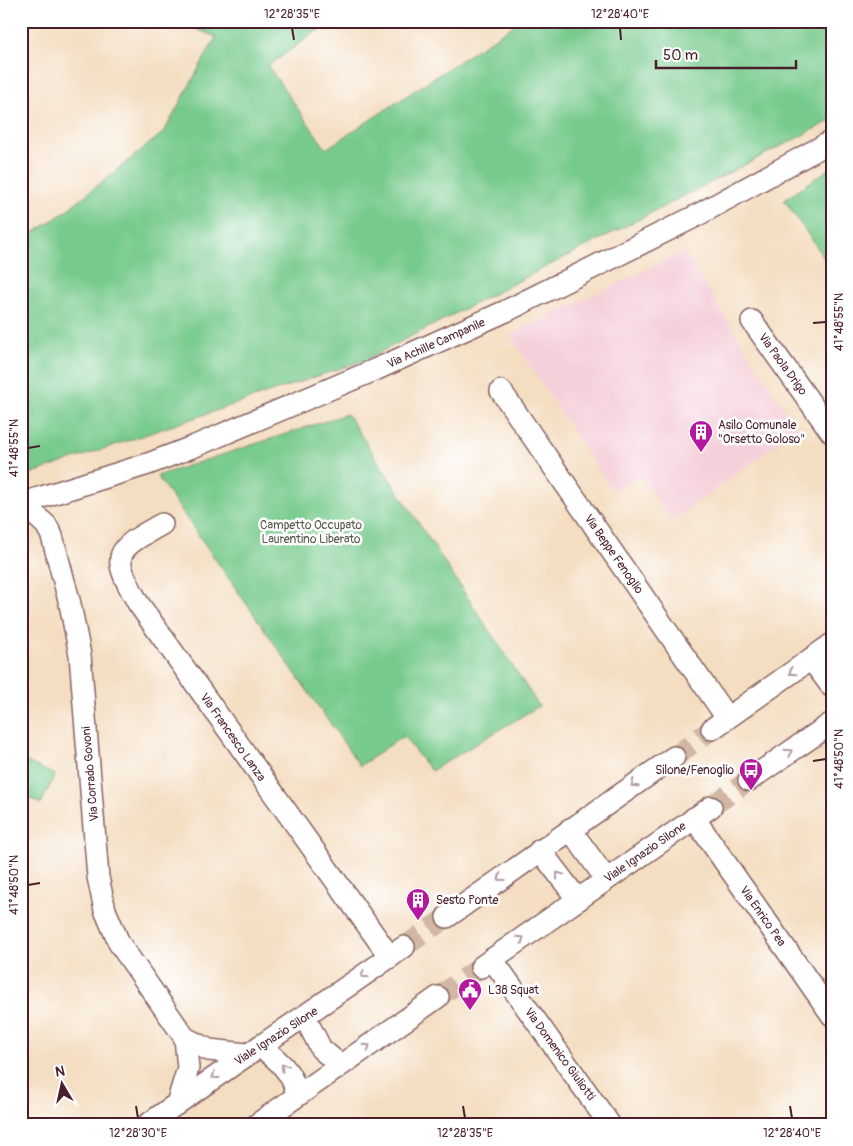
<svg xmlns="http://www.w3.org/2000/svg" width="853" height="1146" font-family="Pangolin,sans-serif">
  <style>
    .built { fill: #f5cfda }
    .green { fill: #77ca8d; stroke: #60745c }
    .lines { fill: none; stroke-linecap: round; stroke-linejoin: round }
    .minor-tunnel { stroke: #d2b8a4; stroke-width: 21; stroke-dasharray: 21 11; stroke-linecap: butt }
    .minor-casing { stroke: #866260; stroke-width: 24 }
    .minor { stroke: #fff; stroke-width: 21 }
    .oneway { stroke: #ae9aa0 }
    .ticks { fill: none; stroke: #4a1f2b; stroke-width: 2 }
    .labels { text-anchor: middle; stroke-width: 5; stroke-linejoin: round; paint-order: stroke }
    .street-label { font-size: 12px; fill: #4a1f2b; stroke: #fff }
    .poi-label { font-size: 12px; fill: #4a1f2b; stroke: #fff; text-anchor: start }
    .park-label { font-size: 12px; fill: #5a5b4d; stroke: #fff }
    .neatline { fill: none; stroke: #4a1f2b; stroke-width: 2 }
    .ticks-label { font-size: 12px; text-anchor: middle; fill: #4a1f2b }
  </style>
  <rect width="100%" height="100%" fill="#fff"/>
  <filter id="ink" filterUnits="userSpaceOnUse"><feTurbulence type="fractalNoise" baseFrequency=".02" numOctaves="2"/><feDisplacementMap in="SourceGraphic" scale="10" xChannelSelector="R" yChannelSelector="G"/><feConvolveMatrix kernelMatrix="1 2 1 2 8 2 1 2 1" color-interpolation-filters="sRGB"/></filter>
  <filter id="wash" filterUnits="userSpaceOnUse"><feTurbulence type="fractalNoise" baseFrequency=".0096" numOctaves="4" result="noise"/><feDisplacementMap in="SourceGraphic" scale="20" xChannelSelector="R" yChannelSelector="G"/><feGaussianBlur stdDeviation="1.12" result="paint"/><feColorMatrix in="noise" values="0 0 0 0 0 0 0 0 0 0 0 0 0 0 0 0 0 1.4 0 .05"/><feComposite in="paint" operator="in"/></filter>
  <g filter="url(#wash)">
    <rect width="100%" height="100%" fill="#f4dec2"/>
    <!-- built -->
    <path class="built" d="M 684,252 L 797,429 L 672,521 L 640,476 L 612,490 L 510,335 Z"/>
    <!-- green -->
    <g class="green">
      <path d="M 177,21 L 331,21 L 268,66 L 326,149 L 520,21 L 832,21 L 832,120 L 365,360 L 21,477 L 21,241 L 62,214 L 164,132 L 216,37 Z"/>
      <path d="M 829,169 L 832,173 L 832,269 L 784,200 Z"/>
      <path d="M 347,414 L 539,706 L 431,771 L 403,736 L 360,766 L 157,476 Z"/>
      <path d="M 21,759 L 55,775 L 41,804 L 21,794 Z"/>
    </g>
  </g>
  <g filter="url(#ink)">
    <g class="lines">
      <!-- minor-tunnel -->
      <g class="minor-tunnel">
        <path d="M 674,757 L 712,729"/>
        <path d="M 711,807 L 749,780"/>
        <path d="M 404,947 L 447,917"/>
        <path d="M 438,997 L 481,967"/>
      </g>
      <!-- minor casing -->
      <g class="minor-casing">
        <g id="minor">
          <path d="M 752,321 L 832,433"/>
          <path d="M 501,391 L 727,718"/>
          <path d="M 21,502 L 46,525 L 52,536 L 70,604 L 80,655 L 98,877 L 105,910 L 119,943 L 185,1038 L 188,1068 L 177,1104"/>
          <path d="M 23,503 L 148,464 L 195,446 L 377,369 L 506,311 L 694,217 L 832,141"/>
          <path d="M 162,524 C 113,551 111,554 138,603 L 390,957"/>
          <path d="M 811,659 L 832,687"/>
          <path d="M 712,729 L 832,644"/>
          <path d="M 749,780 L 832,723"/>
          <path d="M 694,818 L 832,1015"/>
          <path d="M 570,829 L 606,879"/>
          <path d="M 540,850 L 578,900"/>
          <path d="M 447,917 L 674,757"/>
          <path d="M 492,959 L 610,1125"/>
          <path d="M 481,967 L 711,807"/>
          <path d="M 305,1017 L 321,1049 L 340,1065"/>
          <path d="M 185,1038 L 209,1050 L 246,1054"/>
          <path d="M 260,1046 C 278,1060 293,1072 297,1095"/>
          <path d="M 147,1125 C 232,1064 319,1007 404,947"/>
          <path d="M 256,1125 L 438,997"/>
        </g>
      </g>
      <!-- minor -->
      <use href="#minor" class="minor"/>
    </g>
    <!-- one-way arrows -->
    <defs><path id="oneway-chevron" d="M-2-3.5L2.5 0L-2 3.5" fill="none" stroke-width="1.6" stroke-linecap="round" stroke-linejoin="round" transform="scale(1.25)"/></defs>
    <g class="oneway">
      <use href="#oneway-chevron" transform="translate(792 672) rotate(145)"/>
      <use href="#oneway-chevron" transform="translate(789 752) rotate(-35)"/>
      <use href="#oneway-chevron" transform="translate(634 784) rotate(145)"/>
      <use href="#oneway-chevron" transform="translate(559 875) rotate(-127)"/>
      <use href="#oneway-chevron" transform="translate(501 878) rotate(144)"/>
      <use href="#oneway-chevron" transform="translate(521 939) rotate(-35)"/>
      <use href="#oneway-chevron" transform="translate(364 975) rotate(145)"/>
      <use href="#oneway-chevron" transform="translate(367 1047) rotate(-35)"/>
      <use href="#oneway-chevron" transform="translate(284 1067) rotate(-132)"/>
      <use href="#oneway-chevron" transform="translate(215 1076) rotate(144)"/>
    </g>
  </g>
  <!-- ticks -->
  <path class="ticks" d="M 292,28 L 294,40M 620,28 L 621,40M 813,323 L 826,322M 28,448 L 40,446M 813,761 L 826,759M 28,885 L 40,883M 136,1106 L 138,1118M 463,1106 L 465,1118M 790,1106 L 792,1118"/>
  <!-- icons -->
  <defs>
    <g id="building-pin" transform="scale(1.25)"><path d="M0 17L-7.5 6A9.5 9.5 0 1 1 7.5 6Z" fill="#b5179e" stroke="#fff"/><path d="M-4-6H4V6H1V3H-1V6H-4ZM-2.5-4.3h1.7v1.8h-1.7ZM.8-4.3h1.7v1.8H.8ZM-2.5-1h1.7V.8h-1.7ZM.8-1h1.7V.8H.8Z" fill="#fff"/></g>
    <g id="bus-pin" transform="scale(1.25)"><path d="M0 17L-7.5 6A9.5 9.5 0 1 1 7.5 6Z" fill="#b5179e" stroke="#fff"/><path d="M-5-6H5V4H4V6H2V4H-2V6H-4V4H-5ZM-3.5-4V0h7V-4ZM-3.5 1.2v1.5H-2V1.2ZM2 1.2v1.5H3.5V1.2Z" fill="#fff"/></g>
    <g id="civic-pin" transform="scale(1.25)"><path d="M0 17L-7.5 6A9.5 9.5 0 1 1 7.5 6Z" fill="#b5179e" stroke="#fff"/><path d="M-.6-6.5H3V-4.5H.6V-3L4-1V1h2V6H-6V1h2V-1L-.6-3ZM-1.2 2.5V6h2.4V2.5Z" fill="#fff"/></g>
  </defs>
  <g fill-rule="evenodd">
    <use href="#building-pin" x="701" y="432"/>
    <use href="#bus-pin" x="751" y="770"/>
    <use href="#building-pin" x="418" y="900"/>
    <use href="#civic-pin" x="470" y="990"/>
  </g>
  <g class="labels">
    <!-- street labels -->
    <g class="street-label">
      <text transform="translate(436 343) rotate(-24)" y="4">Via Achille Campanile</text>
      <text transform="translate(783 364) rotate(54)" y="4">Via Paola Drigo</text>
      <text transform="translate(614 554) rotate(55)" y="4">Via Beppe Fenoglio</text>
      <text transform="translate(233 737) rotate(55)" y="4">Via Francesco Lanza</text>
      <text transform="translate(90 774) rotate(-95)" y="4">Via Corrado Govoni</text>
      <text transform="translate(645 852) rotate(-35)" y="4">Viale Ignazio Silone</text>
      <text transform="translate(763 916) rotate(55)" y="4">Via Enrico Pea</text>
      <text transform="translate(276 1036) rotate(-33)" y="4">Viale Ignazio Silone</text>
      <text transform="translate(560 1054) rotate(54)" y="4">Via Domenico Giuliotti</text>
    </g>
    <!-- poi labels -->
    <g class="poi-label">
      <text x="718" y="429">Asilo Comunale<tspan x="718" dy="14">"Orsetto Goloso"</tspan></text>
      <text x="734" y="774" text-anchor="end">Silone/Fenoglio</text>
      <text x="436" y="904">Sesto Ponte</text>
      <text x="488" y="994">L38 Squat</text>
    </g>
    <!-- park labels -->
    <g class="park-label">
      <text x="311" y="529">Campetto Occupato<tspan x="311" dy="14">Laurentino Liberato</tspan></text>
    </g>
  </g>
  <!-- margin -->
  <rect width="853" height="1146" fill="none" stroke="#fff" stroke-width="55"/>
  <!-- north arrow -->
  <g transform="translate(62 1084) rotate(351)" stroke="#ffffff" stroke-width="4" paint-order="stroke">
  <path d="M0-4L9 19L0 12L-9 19Z" fill="#4a1f2b"/>
  <text y="-8" font-size="14" font-weight="bold" text-anchor="middle" fill="#4a1f2b">N</text>
  </g>
  <!-- scale -->
  <path d="M656 60v8h140v-8" fill="none" stroke="#4a1f2b" stroke-width="2.5"/>
  <text x="663" y="60" font-size="15" fill="#4a1f2b" stroke="#ffffff" stroke-width="4" paint-order="stroke">50 m</text>
  <rect x="28" y="28" width="798" height="1090" class="neatline"/>
  <g class="ticks-label">
    <text x="292" y="18">12°28'35"E</text>
    <text x="620" y="18">12°28'40"E</text>
    <text transform="translate(839 322) rotate(-90)" y="4">41°48'55"N</text>
    <text transform="translate(14 448) rotate(-90)" y="4">41°48'55"N</text>
    <text transform="translate(839 759) rotate(-90)" y="4">41°48'50"N</text>
    <text transform="translate(14 885) rotate(-90)" y="4">41°48'50"N</text>
    <text x="138" y="1137">12°28'30"E</text>
    <text x="465" y="1137">12°28'35"E</text>
    <text x="792" y="1137">12°28'40"E</text>
  </g>
</svg>
